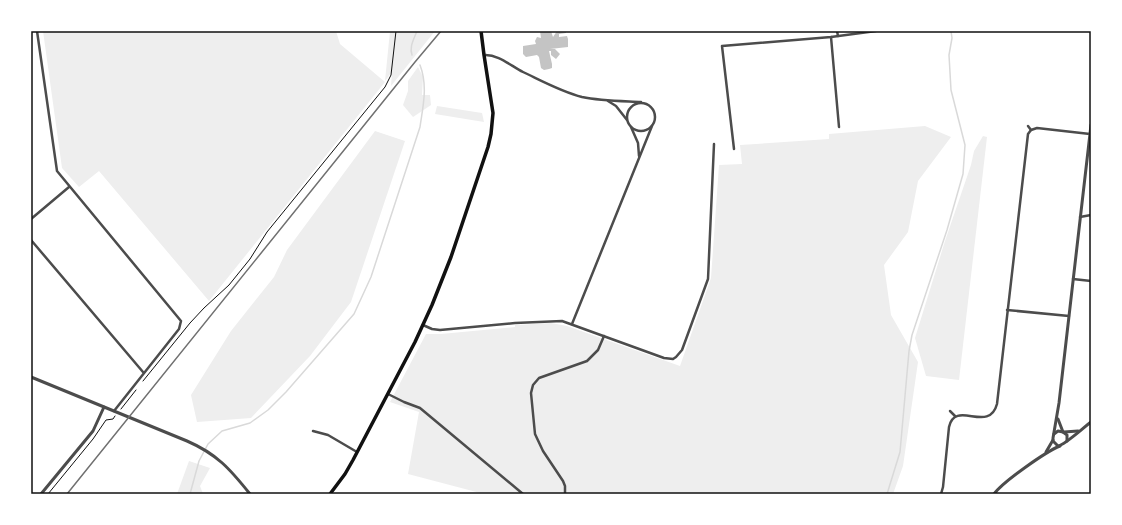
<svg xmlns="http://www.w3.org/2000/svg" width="1122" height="525" font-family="Merriweather,serif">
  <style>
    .green { fill: #eee }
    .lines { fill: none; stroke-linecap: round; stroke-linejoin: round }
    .stream { stroke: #d9d9d9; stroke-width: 1.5 }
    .building { fill: #c4c4c4 }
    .path { stroke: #111; stroke-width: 1 }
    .minor { stroke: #4c4c4c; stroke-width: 2.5 }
    .tertiary { stroke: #4c4c4c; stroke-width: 3 }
    .secondary { stroke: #111; stroke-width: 3.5 }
    .rail { stroke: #707070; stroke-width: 1.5 }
    .neatline { fill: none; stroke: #111; stroke-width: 1.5 }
  </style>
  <rect width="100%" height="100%" fill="#fff"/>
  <!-- green -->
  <g class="green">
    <path d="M 43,31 L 336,31 L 340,44 L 385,82 L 209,301 L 99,171 L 79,187 L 62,168 Z"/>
    <path d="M 390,31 L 435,31 L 391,86 L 392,72 L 385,81 Z"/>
    <path d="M 418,67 L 423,77 L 422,95 L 430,95 L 431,105 L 413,117 L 403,105 L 408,91 L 408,81 Z"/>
    <path d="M 437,106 L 482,113 L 484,122 L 435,114 Z"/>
    <path d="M 925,126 L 951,137 L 918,181 L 908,232 L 884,265 L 891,315 L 918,362 L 903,466 L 893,494 L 484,494 L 408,474 L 419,412 L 390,402 L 426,334 L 441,334 L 515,327 L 515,325 L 551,323 L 567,326 L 680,366 L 711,278 L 719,165 L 742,164 L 740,145 L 829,139 L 829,134 Z"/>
    <path d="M 375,131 L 405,141 L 351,302 L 310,356 L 251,418 L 197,422 L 191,395 L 231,331 L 274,277 L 287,250 Z"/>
    <path d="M 983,136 L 987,137 L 959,380 L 926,376 L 915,338 L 945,241 L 971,165 L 974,151 Z"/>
    <path d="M 189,461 L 210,468 L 200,486 L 203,494 L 177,494 Z"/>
  </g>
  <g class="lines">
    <!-- stream -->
    <g class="stream">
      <path d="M 412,55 C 409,47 414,39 417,31"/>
      <path d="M 190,494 L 199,461 L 208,444 L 222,431 L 250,423 L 268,410 L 286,392 L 354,314 L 371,277 L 420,127 C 423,106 428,86 420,65"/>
      <path d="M 887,494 L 900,452 L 909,351 L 912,335 L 947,230 L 963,174 L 965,145 L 951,90 L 949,55 L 952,38 L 951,31"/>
    </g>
  </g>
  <!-- building -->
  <path class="building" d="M 540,31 L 551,31 L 553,37 L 557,31 L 566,31 L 566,33 L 559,34 L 559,37 L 567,36 L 568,39 L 568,47 L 550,49 L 555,49 L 560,54 L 556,59 L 551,55 L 551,51 L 549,51 L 552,64 L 552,68 L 549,69 L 544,70 L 541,68 L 539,57 L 537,55 L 526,57 L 523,54 L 523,46 L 536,44 L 535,41 L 537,37 L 541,38 Z"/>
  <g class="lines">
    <!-- path -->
    <g class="path">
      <path d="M 143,381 L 190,323 L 204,308 L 229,285 L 250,259 L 267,232 L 385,87 L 391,75 L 396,31"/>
      <path d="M 121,409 L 136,390"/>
      <path d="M 48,494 L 93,439 L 106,420 L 113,419 L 115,416"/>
    </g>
    <!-- minor -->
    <g class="minor">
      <path d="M 37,31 L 57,171 L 181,321 L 179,329 L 114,411"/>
      <path d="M 837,31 L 838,36"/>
      <path d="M 831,37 L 839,127"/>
      <path d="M 484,55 C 498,54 511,66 523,72 C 542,81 562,92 582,97 C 601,101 621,101 641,102"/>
      <path d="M 608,101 L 616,106 L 627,120"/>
      <circle cx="641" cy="117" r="14"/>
      <path d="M 1028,126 L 1031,130"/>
      <path d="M 631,127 L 638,143 L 639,156"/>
      <path d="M 734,149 L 722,46 L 831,37 L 876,31"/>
      <path d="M 1080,217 L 1091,215"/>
      <path d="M 31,219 L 69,187"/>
      <path d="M 31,240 L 143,372"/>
      <path d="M 1073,279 L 1091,281"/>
      <path d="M 1007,310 L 1069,316"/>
      <path d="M 572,324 L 652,126"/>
      <path d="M 423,325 L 432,329 L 440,330 L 515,323 L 562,321 L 664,358 L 673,359 L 676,357 L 682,350 L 708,279 L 714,144"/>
      <path d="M 388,394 L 404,402 L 420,408 L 523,494"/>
      <path d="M 950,411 L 955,416"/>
      <path d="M 313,431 L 328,435 L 357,452"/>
      <path d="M 565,494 L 565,486 L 563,481 L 543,451 L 535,434 L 531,393 L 533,385 L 539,378 L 587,361 L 598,350 L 604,336"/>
      <path d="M 941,494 L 943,487 L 949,427 C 955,399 989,434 997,404 L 1028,134 L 1031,130 L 1037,128 L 1090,134"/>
    </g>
    <!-- tertiary -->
    <g class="tertiary">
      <path d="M 1091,125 L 1059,403 L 1053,438 L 1053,441 L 1058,446 C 1065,445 1084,427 1091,422"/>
      <path d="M 31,377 L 187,441 C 217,454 230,469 250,494"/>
      <path d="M 1058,419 L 1063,432"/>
      <path d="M 1064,432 L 1078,431"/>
      <path d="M 1054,434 L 1058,431 L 1063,432 L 1067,435 L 1067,441"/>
      <path d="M 1046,452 L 1053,440"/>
      <path d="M 41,494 L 93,431 L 104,407"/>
      <path d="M 994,494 C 1003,482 1045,452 1060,446"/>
    </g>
    <!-- secondary -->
    <path class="secondary" d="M 330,494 L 345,474 L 353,460 L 415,342 L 432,305 L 451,257 L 488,147 L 491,134 L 493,113 L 484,55 L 481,31"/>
    <!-- rail -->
    <path class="rail" d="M 67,494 L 415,62 L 441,31"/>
  </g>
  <!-- border -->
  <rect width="1122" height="525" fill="none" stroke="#ffffff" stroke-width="64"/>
  <rect x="32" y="32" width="1058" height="461" class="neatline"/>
</svg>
